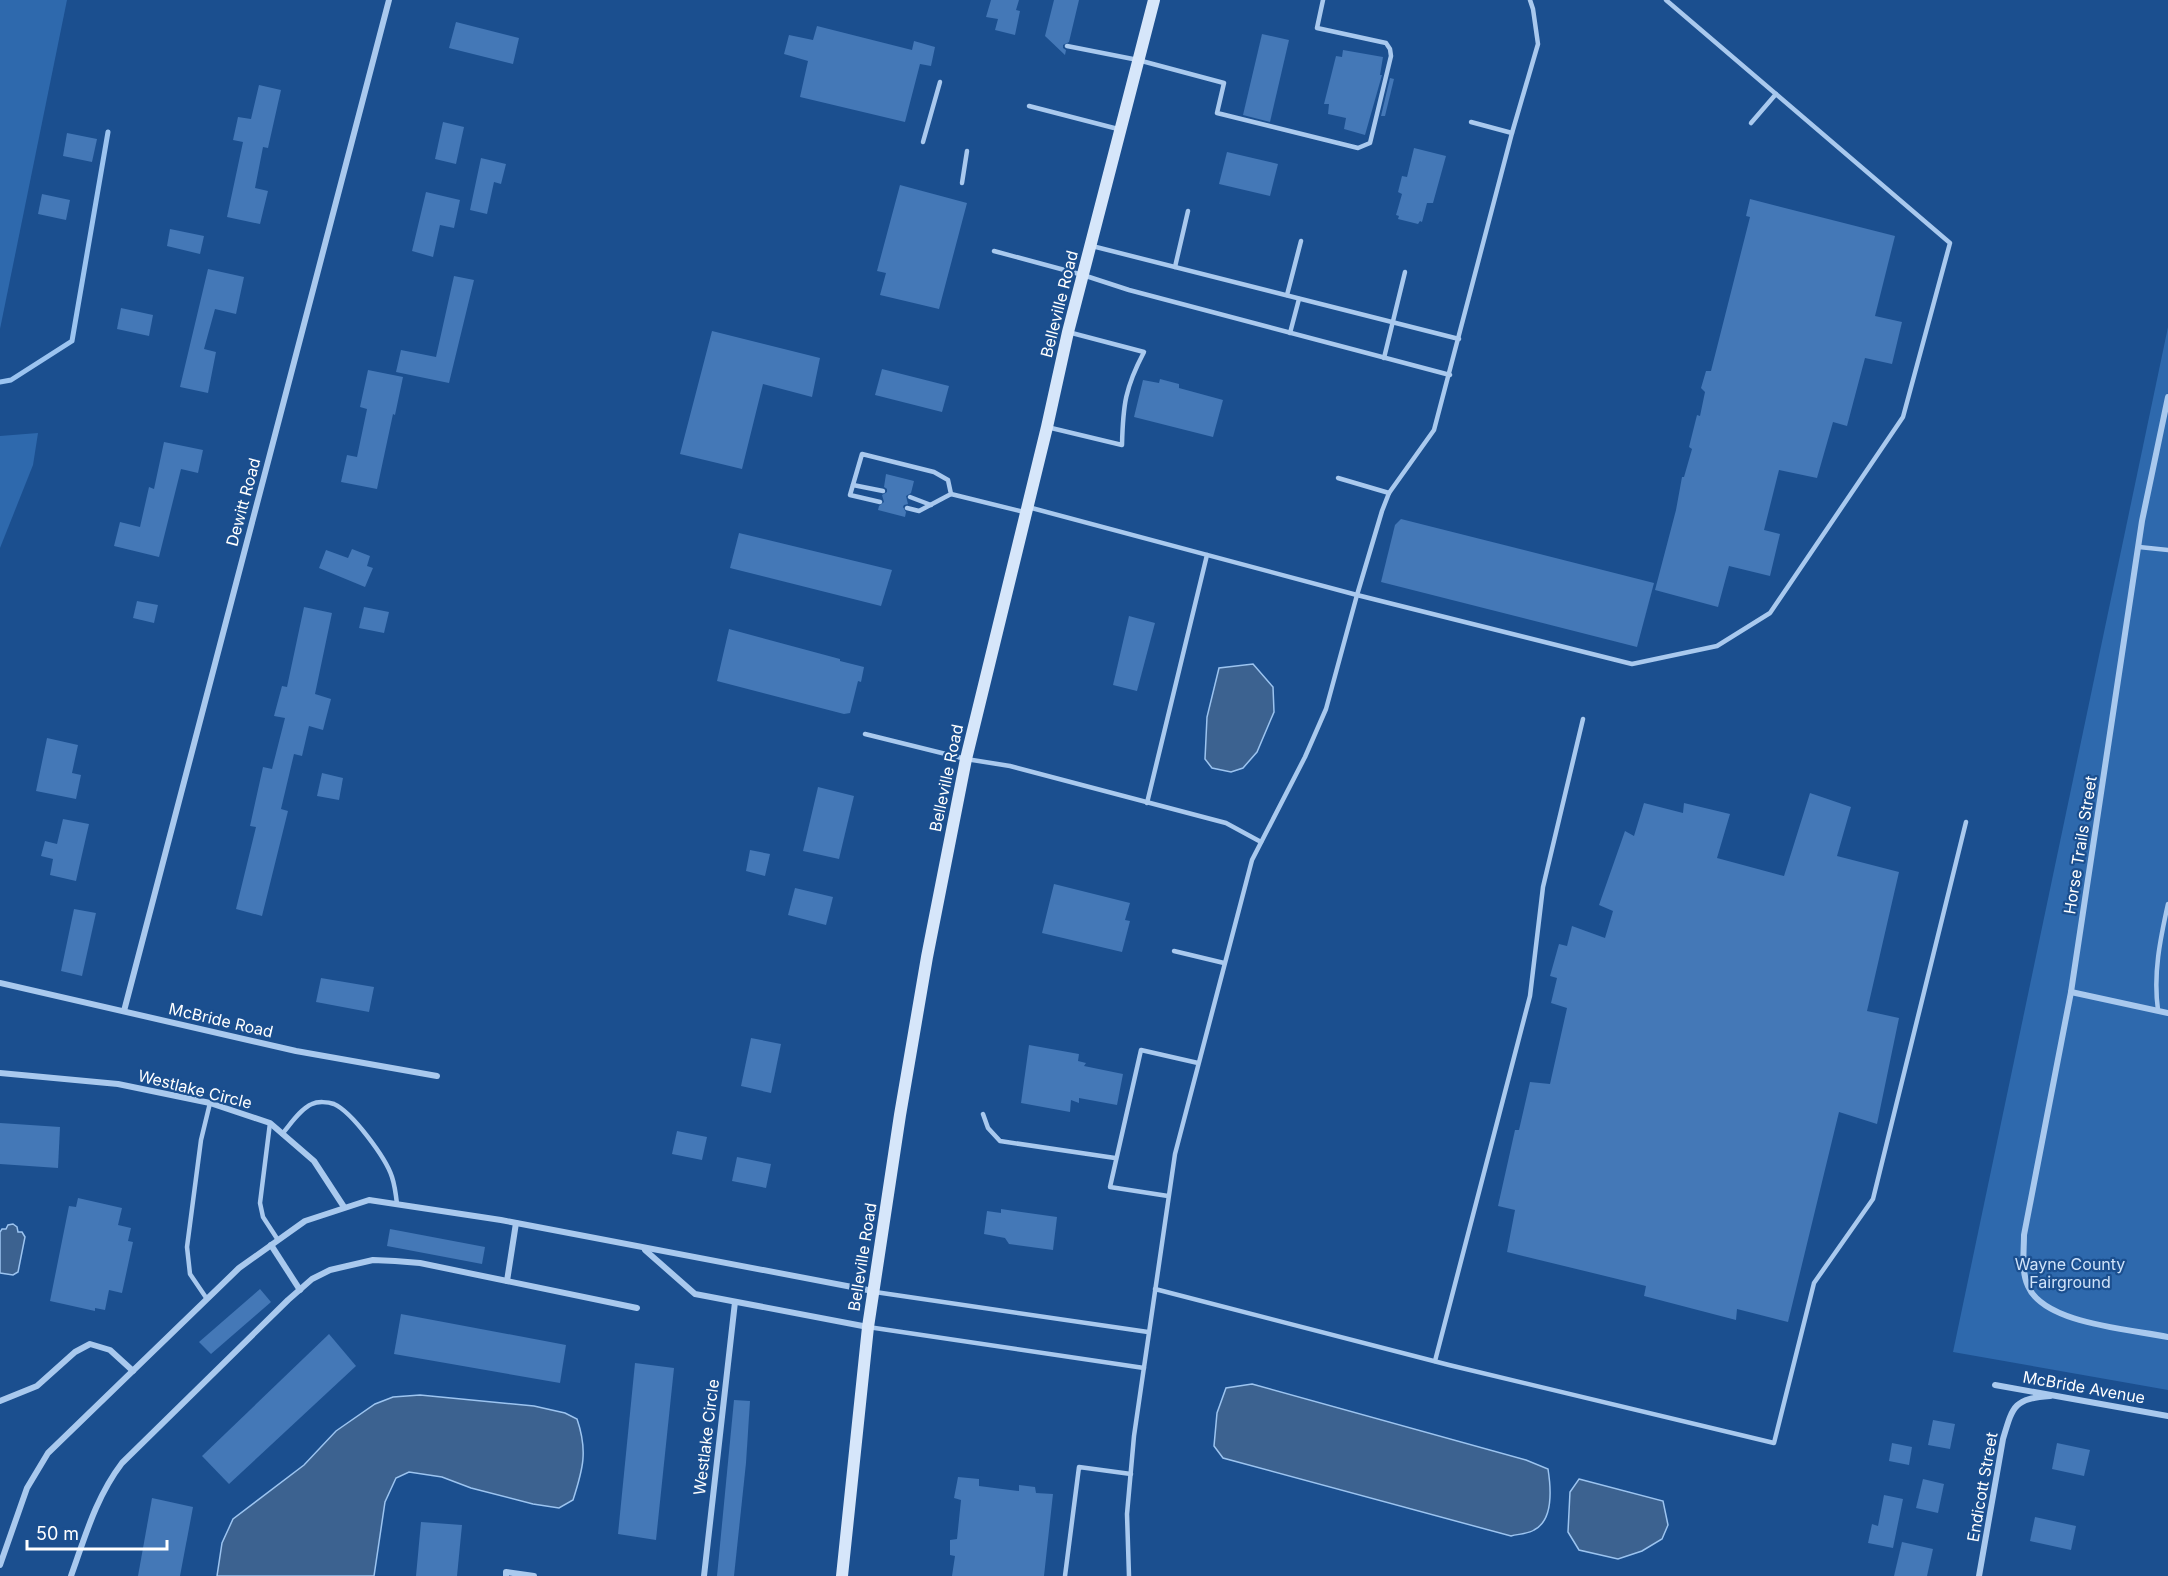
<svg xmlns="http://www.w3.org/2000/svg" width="2168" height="1576" font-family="Inter,sans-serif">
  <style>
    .green { fill: #2e69ad }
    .water { fill: #3c6290; stroke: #9cc4f0; stroke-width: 1.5 }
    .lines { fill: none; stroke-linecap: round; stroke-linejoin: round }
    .stream { stroke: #9cc4f0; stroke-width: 5 }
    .building { fill: #4478b7 }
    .service { stroke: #a9c9ee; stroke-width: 4.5 }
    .minor { stroke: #a9c9ee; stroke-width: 6 }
    .secondary { stroke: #d6e6fa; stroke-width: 12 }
    .labels { text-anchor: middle; stroke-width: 4.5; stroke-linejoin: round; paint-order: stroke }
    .street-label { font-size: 16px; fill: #fff; stroke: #1b4f8f }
    .park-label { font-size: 16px; fill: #cfe3fa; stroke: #1b4f8f }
  </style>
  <rect width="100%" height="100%" fill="#1b4f8f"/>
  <!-- green -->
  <g class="green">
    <path d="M 0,0 L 67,0 L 0,329 Z"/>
    <path d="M 2168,327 L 2168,1390 L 1953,1352 Z"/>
    <path d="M 38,433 L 33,465 L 0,548 L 0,436 Z"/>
  </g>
  <!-- water -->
  <g class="water">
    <path d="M 1253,664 L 1273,687 L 1274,712 L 1257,752 L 1243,768 L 1231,772 L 1212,768 L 1205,759 L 1207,717 L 1219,668 Z"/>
    <path d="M 13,1224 L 17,1227 L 18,1232 L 22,1232 L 25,1237 L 18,1272 L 13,1275 L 0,1273 L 0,1232 L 2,1229 L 6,1229 L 8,1225 Z"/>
    <path d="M 1252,1384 L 1526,1460 L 1548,1469 C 1551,1488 1554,1520 1534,1530 C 1528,1534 1518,1534 1511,1536 L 1223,1458 L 1214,1446 L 1217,1413 L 1226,1388 Z"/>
    <path d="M 420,1395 L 534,1406 L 565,1413 L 577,1419 C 588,1451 583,1469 573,1500 L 559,1508 L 533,1504 L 471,1488 L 442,1477 L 409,1472 L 396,1478 L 385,1502 L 374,1576 L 217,1576 L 222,1543 L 233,1519 L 304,1465 L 336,1431 L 375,1404 L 393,1397 Z"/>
    <path d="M 1579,1479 L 1663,1501 L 1668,1525 L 1662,1539 L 1642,1551 L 1618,1559 L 1579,1550 L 1568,1532 L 1570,1492 Z"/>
  </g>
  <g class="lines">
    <!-- stream -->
    <path class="stream" d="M 0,382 L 11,380 L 72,341 L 108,132"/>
  </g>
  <!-- building -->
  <g class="building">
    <path d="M 991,0 L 1019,0 L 1016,10 L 1020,11 L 1015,35 L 995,30 L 998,19 L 986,17 Z"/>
    <path d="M 1054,0 L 1079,0 L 1069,42 L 1063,45 L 1063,48 L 1066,50 L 1065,55 L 1045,36 Z"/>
    <path d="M 456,22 L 519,38 L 513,64 L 449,48 Z"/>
    <path d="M 817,26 L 912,50 L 914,41 L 935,47 L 931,66 L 920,64 L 905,122 L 800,97 L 808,61 L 784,54 L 789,35 L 813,40 Z"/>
    <path d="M 1262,34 L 1289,40 L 1270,122 L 1243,115 Z"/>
    <path d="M 1343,50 L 1383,57 L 1380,75 L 1382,75 L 1365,135 L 1344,129 L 1346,118 L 1328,114 L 1329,104 L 1324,104 L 1336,56 L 1342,57 Z"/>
    <path d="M 1390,78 L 1394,79 L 1385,116 L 1381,116 Z"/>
    <path d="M 259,85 L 281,90 L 268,148 L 263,147 L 255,188 L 268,191 L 260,224 L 227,217 L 243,142 L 233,140 L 238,117 L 251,119 Z"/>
    <path d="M 443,122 L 464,127 L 456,164 L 435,159 Z"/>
    <path d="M 67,133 L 97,139 L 92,162 L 63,156 Z"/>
    <path d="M 1414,148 L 1446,156 L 1433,203 L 1427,203 L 1422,222 L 1420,221 L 1418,224 L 1398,219 L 1399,216 L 1396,215 L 1402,194 L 1398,192 L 1402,176 L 1407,177 Z"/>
    <path d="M 1227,152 L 1278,164 L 1270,196 L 1219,184 Z"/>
    <path d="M 481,158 L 506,164 L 501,184 L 494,182 L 487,214 L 470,210 Z"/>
    <path d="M 900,185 L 967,203 L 939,309 L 880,295 L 886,273 L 877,271 Z"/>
    <path d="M 426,192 L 460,200 L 454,228 L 440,225 L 433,257 L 412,251 Z"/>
    <path d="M 42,194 L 70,200 L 66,220 L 38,214 Z"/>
    <path d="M 1750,199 L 1895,236 L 1875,316 L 1902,322 L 1892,364 L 1865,358 L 1847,426 L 1833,422 L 1817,478 L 1779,470 L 1764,530 L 1780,534 L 1770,576 L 1729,566 L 1718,607 L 1655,590 L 1676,510 L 1682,477 L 1684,477 L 1692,449 L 1689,447 L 1697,415 L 1700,416 L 1705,392 L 1701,388 L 1706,371 L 1711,371 L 1750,217 L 1746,216 Z"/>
    <path d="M 170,229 L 204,236 L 200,254 L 167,246 Z"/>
    <path d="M 208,269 L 244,277 L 236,314 L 215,309 L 204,349 L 216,352 L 208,393 L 180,387 Z"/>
    <path d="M 454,276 L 474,280 L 449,383 L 396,372 L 401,350 L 436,357 Z"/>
    <path d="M 121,308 L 153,315 L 149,336 L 117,329 Z"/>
    <path d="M 712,331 L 820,358 L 812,397 L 763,384 L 742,469 L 680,454 Z"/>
    <path d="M 882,369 L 949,386 L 942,412 L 875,395 Z"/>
    <path d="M 368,370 L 403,377 L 395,415 L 393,414 L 377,489 L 341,482 L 347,455 L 357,457 L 367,409 L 360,407 Z"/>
    <path d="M 1160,379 L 1179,384 L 1179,388 L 1223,400 L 1213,437 L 1134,417 L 1143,380 L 1159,383 Z"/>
    <path d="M 164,442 L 203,450 L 198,473 L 181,469 L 159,557 L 114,546 L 120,522 L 140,527 L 149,487 L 154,489 Z"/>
    <path d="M 886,474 L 914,481 L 911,493 L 906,496 L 908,504 L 904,505 L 903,507 L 906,512 L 905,517 L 878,510 L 879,506 L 884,502 L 882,495 L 887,492 L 887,489 L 884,487 Z"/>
    <path d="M 1401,519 L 1654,583 L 1637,647 L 1381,582 L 1395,525 Z"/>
    <path d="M 739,533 L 892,570 L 881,606 L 730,568 Z"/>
    <path d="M 352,549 L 370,556 L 367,566 L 373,568 L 365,587 L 319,568 L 326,550 L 348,558 Z"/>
    <path d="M 137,601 L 158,605 L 154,623 L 133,618 Z"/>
    <path d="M 304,607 L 332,613 L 315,694 L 331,699 L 323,730 L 309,726 L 302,756 L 294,754 L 281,809 L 288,811 L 262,916 L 236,909 L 256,827 L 250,826 L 263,767 L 272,769 L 285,718 L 274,716 L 282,686 L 287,687 Z"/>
    <path d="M 364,607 L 389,612 L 384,633 L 359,628 Z"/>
    <path d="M 1129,616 L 1155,623 L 1137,691 L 1113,685 Z"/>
    <path d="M 729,629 L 840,659 L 840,661 L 864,667 L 861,682 L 858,681 L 850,713 L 844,714 L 717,681 Z"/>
    <path d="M 47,738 L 78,745 L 72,773 L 81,775 L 76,799 L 36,791 Z"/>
    <path d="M 322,773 L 343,778 L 339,800 L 317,796 Z"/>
    <path d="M 818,787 L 854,796 L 839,859 L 803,851 Z"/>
    <path d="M 1810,793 L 1851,807 L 1837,856 L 1899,872 L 1867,1011 L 1899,1018 L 1877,1124 L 1839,1112 L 1788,1322 L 1737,1309 L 1736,1320 L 1644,1296 L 1646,1286 L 1507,1252 L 1515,1210 L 1498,1206 L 1515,1130 L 1519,1130 L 1530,1082 L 1550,1084 L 1567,1008 L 1551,1003 L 1557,978 L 1550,976 L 1559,944 L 1567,946 L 1572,926 L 1605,938 L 1613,911 L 1599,905 L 1625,831 L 1634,836 L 1644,803 L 1683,813 L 1684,803 L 1730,814 L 1717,858 L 1784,876 Z"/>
    <path d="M 63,819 L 89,824 L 76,881 L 50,875 L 53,859 L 41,856 L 45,841 L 57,844 Z"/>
    <path d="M 750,850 L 770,854 L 765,876 L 746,871 Z"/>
    <path d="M 1054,884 L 1130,903 L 1125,920 L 1130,921 L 1122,952 L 1042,933 Z"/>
    <path d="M 795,888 L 833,897 L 826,925 L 788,915 Z"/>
    <path d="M 74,909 L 96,913 L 82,976 L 61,971 Z"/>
    <path d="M 321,978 L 374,987 L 369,1012 L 316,1002 Z"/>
    <path d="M 751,1038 L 781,1044 L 771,1093 L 741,1086 Z"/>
    <path d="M 1029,1045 L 1079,1054 L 1078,1061 L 1086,1063 L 1084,1066 L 1123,1074 L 1117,1105 L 1079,1098 L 1079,1103 L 1071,1100 L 1070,1112 L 1021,1103 Z"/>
    <path d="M 0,1123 L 60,1127 L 58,1168 L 0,1164 Z"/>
    <path d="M 677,1131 L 707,1137 L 702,1160 L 672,1154 Z"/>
    <path d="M 737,1157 L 771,1164 L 766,1188 L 732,1181 Z"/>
    <path d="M 78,1198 L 122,1208 L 118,1225 L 131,1228 L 128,1241 L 133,1242 L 122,1293 L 109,1290 L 105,1310 L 95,1308 L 95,1311 L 50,1301 L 69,1206 L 76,1207 Z"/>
    <path d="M 1001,1209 L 1057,1217 L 1053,1250 L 1009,1244 L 1005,1238 L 984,1234 L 987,1211 L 1001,1213 Z"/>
    <path d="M 390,1229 L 485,1247 L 482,1264 L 387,1246 Z"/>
    <path d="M 260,1289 L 271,1302 L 211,1354 L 199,1342 Z"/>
    <path d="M 401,1314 L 566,1345 L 560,1383 L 394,1354 Z"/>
    <path d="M 329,1334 L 356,1366 L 229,1484 L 202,1456 Z"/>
    <path d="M 635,1363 L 674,1368 L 656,1540 L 618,1534 Z"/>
    <path d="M 734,1400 L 750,1401 L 746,1463 L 734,1576 L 717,1576 Z"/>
    <path d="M 1933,1420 L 1955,1424 L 1950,1449 L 1928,1445 Z"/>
    <path d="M 1892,1443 L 1912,1447 L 1909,1465 L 1889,1461 Z"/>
    <path d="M 2057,1443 L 2090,1450 L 2084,1476 L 2052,1469 Z"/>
    <path d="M 958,1477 L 979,1479 L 979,1486 L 1019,1491 L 1019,1485 L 1035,1487 L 1036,1493 L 1053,1494 L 1044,1576 L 952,1576 L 955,1556 L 950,1555 L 950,1540 L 957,1539 L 961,1500 L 954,1498 Z"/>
    <path d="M 1923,1479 L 1944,1484 L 1938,1513 L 1916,1508 Z"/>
    <path d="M 1884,1495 L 1903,1499 L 1893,1548 L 1868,1543 L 1872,1524 L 1878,1526 Z"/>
    <path d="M 152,1498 L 193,1507 L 180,1576 L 138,1576 Z"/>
    <path d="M 2035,1517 L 2076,1526 L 2071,1550 L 2030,1541 Z"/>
    <path d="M 421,1522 L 462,1525 L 457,1576 L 416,1576 Z"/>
    <path d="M 1902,1542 L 1933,1549 L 1927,1576 L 1894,1576 Z"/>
  </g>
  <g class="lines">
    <!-- service -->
    <g class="service">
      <path d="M 1067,46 L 1138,60 L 1224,83 L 1217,113 L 1358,148 L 1370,143 L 1391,56 L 1390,49 L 1386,43 L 1317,28 L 1323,0"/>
      <path d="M 1029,106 L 1118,129"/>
      <path d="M 1471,122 L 1512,133"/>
      <path d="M 1751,123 L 1776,94"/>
      <path d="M 923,142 L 940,82"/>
      <path d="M 962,183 L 967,151"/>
      <path d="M 1092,246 L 1459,339"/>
      <path d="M 994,251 L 1083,275 L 1129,290 L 1450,375"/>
      <path d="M 1175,267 L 1188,211"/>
      <path d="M 1287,295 L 1301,241"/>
      <path d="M 1290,333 L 1299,299"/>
      <path d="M 1384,358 L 1405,272"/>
      <path d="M 1047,427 L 1122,445 C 1123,405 1125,388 1144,352 L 1068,332"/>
      <path d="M 1338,478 L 1389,493"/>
      <path d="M 853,485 L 883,491"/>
      <path d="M 951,494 L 1024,512"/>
      <path d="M 910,497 L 931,505"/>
      <path d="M 880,502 L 850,495 L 862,454 L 934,472 L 948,480 L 951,494 L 919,511 L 907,508"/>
      <path d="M 1028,507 L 1357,595 L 1632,664 L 1717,646 L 1770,613 L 1903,417 L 1950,243 L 1666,0"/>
      <path d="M 2139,547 L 2168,550"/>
      <path d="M 865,734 L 966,759 L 1010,766 L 1226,823 L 1261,842"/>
      <path d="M 1147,803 L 1207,555"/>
      <path d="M 1174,951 L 1224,963"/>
      <path d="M 2158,1010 C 2153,974 2160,940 2168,904"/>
      <path d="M 983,1114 L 988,1128 L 1000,1141 L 1115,1158"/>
      <path d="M 270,1123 L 260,1203 L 263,1217 L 278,1240"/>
      <path d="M 282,1134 C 290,1125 300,1109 312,1104 C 318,1101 328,1102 334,1104 C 352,1112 386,1158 392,1177 C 395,1186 396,1195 397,1204"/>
      <path d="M 1168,1196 L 1110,1187 L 1141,1050 L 1198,1063"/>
      <path d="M 1155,1289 L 1449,1365 L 1774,1443 L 1814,1283 L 1873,1199 L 1966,822"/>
      <path d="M 875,1292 L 1148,1332"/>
      <path d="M 207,1299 L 190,1274 L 187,1247 L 201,1140 L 210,1103"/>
      <path d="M 868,1327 L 1144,1368"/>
      <path d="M 1435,1361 L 1530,996 L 1543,887 L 1583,719"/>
      <path d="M 1065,1576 L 1079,1467 L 1131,1474"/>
      <path d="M 1129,1576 L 1127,1514 L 1134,1436 L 1175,1154 L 1252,860 L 1305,757 L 1326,709 L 1357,595 L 1382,511 L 1389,493 L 1434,430 L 1512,133 L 1538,44 L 1533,9 L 1530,0"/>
    </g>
    <!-- minor -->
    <g class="minor">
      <path d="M 2168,397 L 2142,521 L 2071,992 L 2024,1235 C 2024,1252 2021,1271 2028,1286 C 2044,1324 2130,1329 2168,1337"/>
      <path d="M 0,983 L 296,1051 L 437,1076"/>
      <path d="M 2071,992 L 2168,1013"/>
      <path d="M 124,1011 L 389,0"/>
      <path d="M 0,1073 L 118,1084 L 210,1103 L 270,1123 L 314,1161 L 344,1207"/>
      <path d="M 271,1245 L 300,1290"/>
      <path d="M 645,1250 L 695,1294 L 868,1327"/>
      <path d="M 507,1281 L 516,1223"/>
      <path d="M 1995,1385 L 2168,1416"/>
      <path d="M 0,1401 L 37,1386 L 75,1352 L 90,1344 L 110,1350 L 133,1371"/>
      <path d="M 0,1565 L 27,1488 L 48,1453 L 239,1268 L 305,1221 L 369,1200 L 501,1220 L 873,1291"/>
      <path d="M 71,1576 C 85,1537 96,1497 122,1463 L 288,1300 L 312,1279 L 330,1270 L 373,1260 L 395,1261 L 420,1263 L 637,1308"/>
      <path d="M 506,1576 L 506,1572 L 534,1576"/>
      <path d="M 704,1576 L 735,1302"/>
      <path d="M 1979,1576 L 2003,1439 C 2013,1405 2014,1399 2050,1396"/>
    </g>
    <!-- secondary -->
    <path class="secondary" d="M 842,1576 L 868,1327 L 900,1115 L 927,957 L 966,759 L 1047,427 L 1068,332 L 1154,0"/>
  </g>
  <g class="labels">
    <!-- street labels -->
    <g class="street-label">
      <text transform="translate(1059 304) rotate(-76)" y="6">Belleville Road</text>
      <text transform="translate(243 502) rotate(-75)" y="6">Dewitt Road</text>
      <text transform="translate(946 778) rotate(-78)" y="6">Belleville Road</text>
      <text transform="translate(2080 845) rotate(-81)" y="6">Horse Trails Street</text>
      <text transform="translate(221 1020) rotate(13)" y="6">McBride Road</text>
      <text transform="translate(195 1089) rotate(14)" y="6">Westlake Circle</text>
      <text transform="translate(862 1257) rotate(-81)" y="6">Belleville Road</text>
      <text transform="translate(2084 1387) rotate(10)" y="6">McBride Avenue</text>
      <text transform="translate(706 1437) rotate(-83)" y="6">Westlake Circle</text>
      <text transform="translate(1982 1487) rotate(-80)" y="6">Endicott Street</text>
    </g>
    <!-- park labels -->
    <g class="park-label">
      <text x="2070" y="1270">Wayne County<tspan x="2070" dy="18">Fairground</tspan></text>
    </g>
  </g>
  <!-- scale -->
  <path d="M27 1540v9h140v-9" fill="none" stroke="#ffffff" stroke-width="3"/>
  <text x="36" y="1540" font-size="18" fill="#ffffff" stroke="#1b4f8f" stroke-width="4.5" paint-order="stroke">50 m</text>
</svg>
